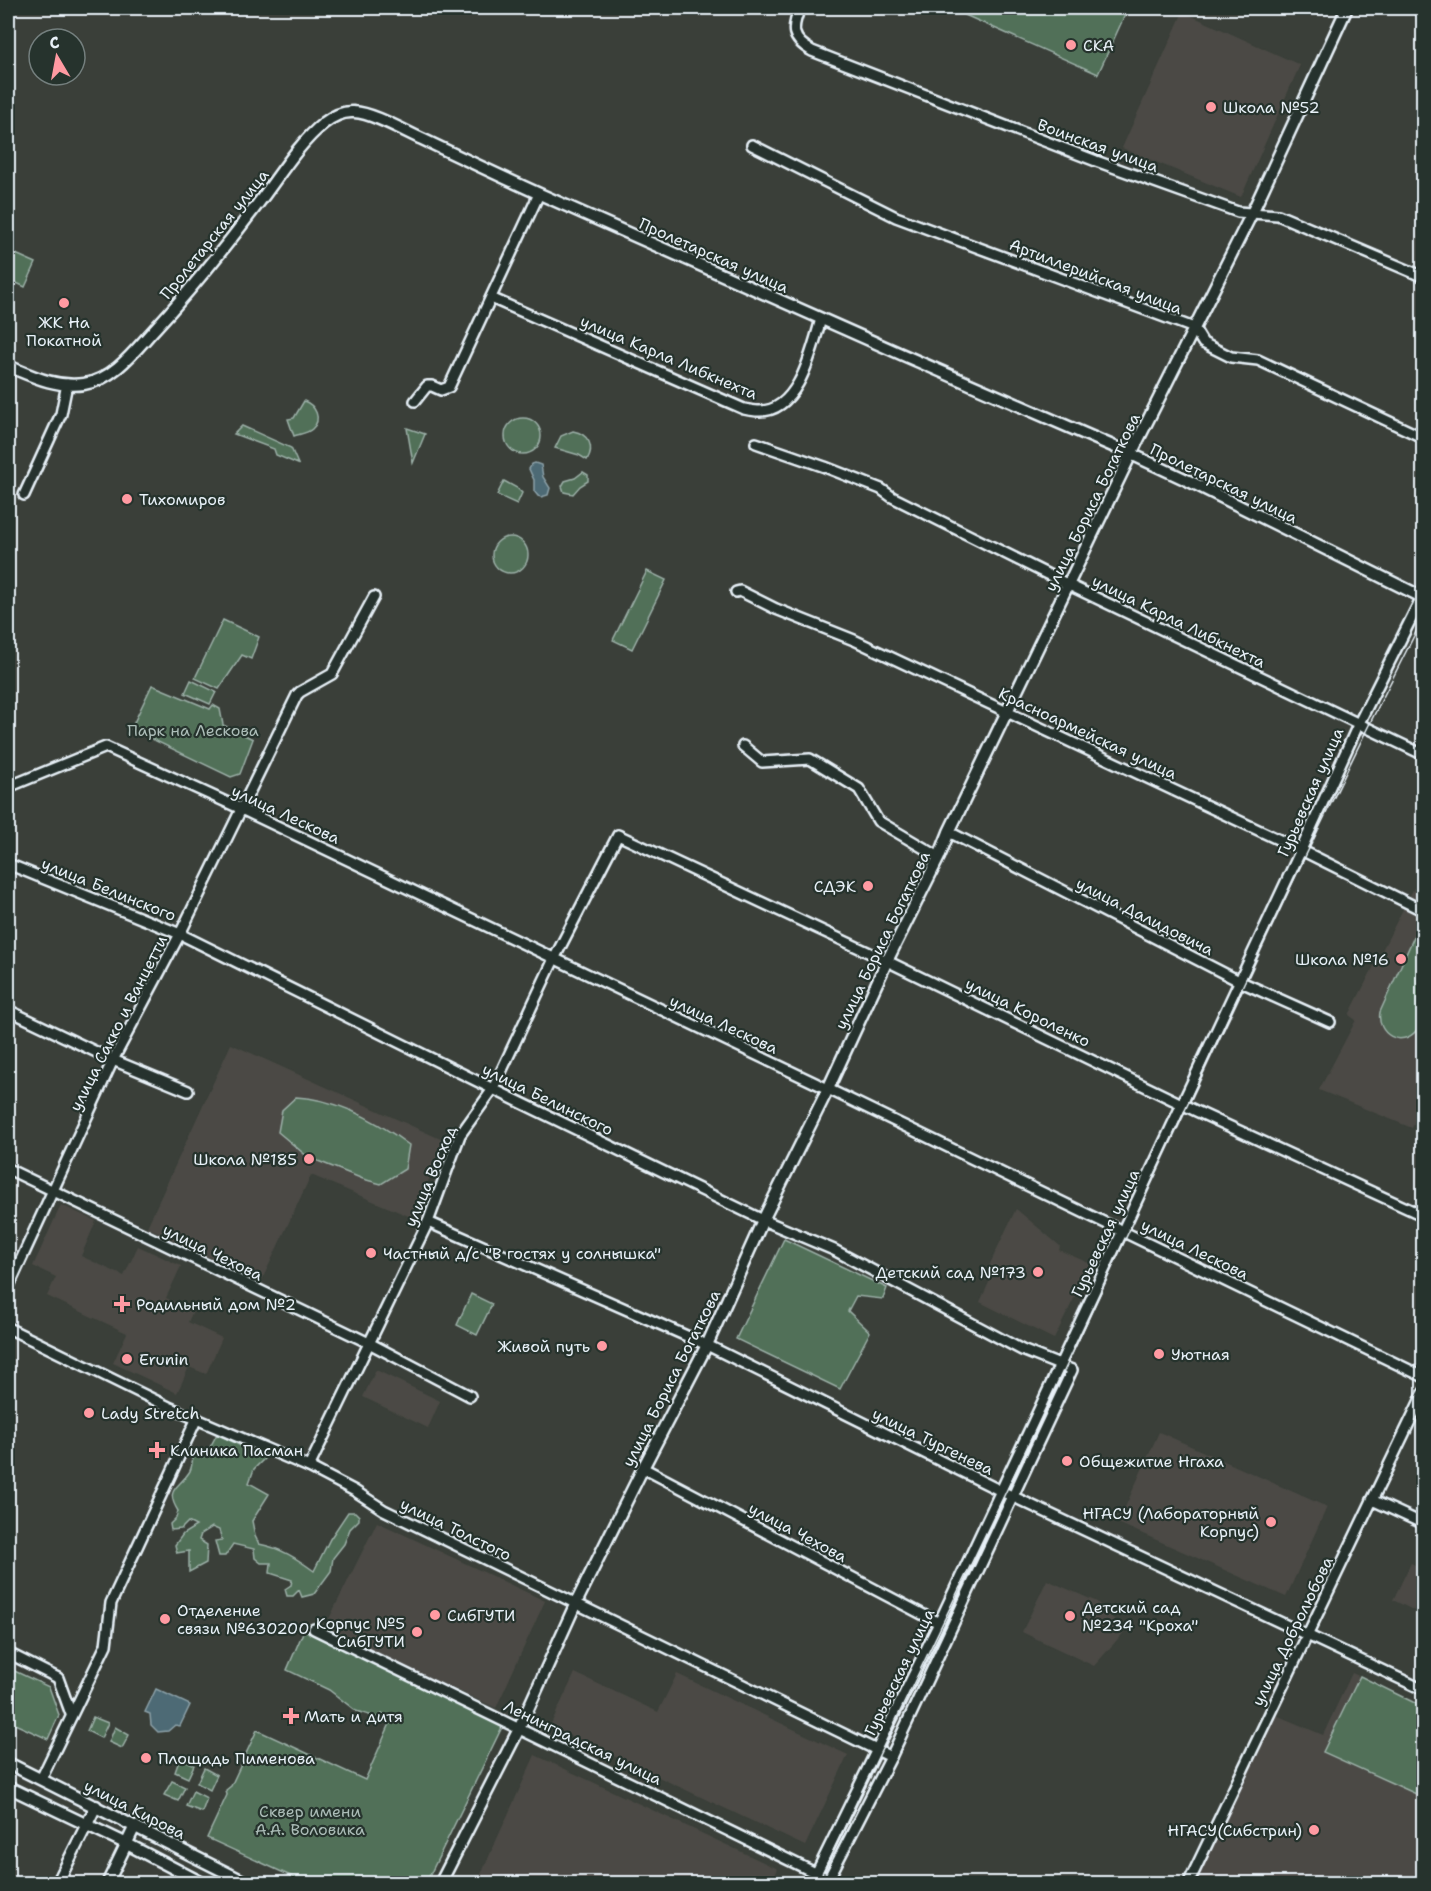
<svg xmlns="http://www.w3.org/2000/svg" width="1431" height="1891" font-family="'Shantell Sans',sans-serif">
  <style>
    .built { fill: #4b4a45 }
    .green { fill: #517058; stroke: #9cb0a8; stroke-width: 1.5 }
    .water { fill: #4e6b74; stroke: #8ca1a9; stroke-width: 1.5 }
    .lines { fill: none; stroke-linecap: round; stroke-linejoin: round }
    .minor-casing { stroke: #e8f1f8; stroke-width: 14 }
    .major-casing { stroke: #e8f1f8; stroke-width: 15 }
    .minor { stroke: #26332d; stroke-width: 9 }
    .major { stroke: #26332d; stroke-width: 10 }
    .tram { stroke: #e8f1f8; stroke-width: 1.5 }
    .poi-dot { fill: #ff9aa2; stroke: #26332d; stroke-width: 2 }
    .labels { text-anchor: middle; stroke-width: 4.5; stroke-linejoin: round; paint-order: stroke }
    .poi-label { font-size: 16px; fill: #e8f1f8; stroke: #26332d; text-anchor: start }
    .street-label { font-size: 16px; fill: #e8f1f8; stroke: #26332d }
    .park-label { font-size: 16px; fill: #acbdb8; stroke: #26332d }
  </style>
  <rect width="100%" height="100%" fill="#3a3f39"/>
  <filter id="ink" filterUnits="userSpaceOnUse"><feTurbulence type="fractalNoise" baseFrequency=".0167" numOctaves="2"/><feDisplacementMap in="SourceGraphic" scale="12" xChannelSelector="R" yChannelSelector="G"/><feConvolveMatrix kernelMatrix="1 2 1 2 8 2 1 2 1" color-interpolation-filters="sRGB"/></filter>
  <g filter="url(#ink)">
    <!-- built -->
    <g class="built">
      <path d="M 1183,12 L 1300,65 L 1241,197 L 1122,148 Z"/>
      <path d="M 1423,870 L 1424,1102 L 1412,1128 L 1319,1090 L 1356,1020 L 1349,1015 Z"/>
      <path d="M 231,1044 L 447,1142 L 411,1217 L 311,1175 L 261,1282 L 147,1227 Z"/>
      <path d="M 61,1205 L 96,1221 L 81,1256 L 124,1276 L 138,1246 L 181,1266 L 166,1298 L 193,1311 L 188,1322 L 222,1338 L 206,1374 L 189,1367 L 177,1393 L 113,1363 L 127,1333 L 47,1296 L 56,1277 L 33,1266 Z"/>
      <path d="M 1016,1209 L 1060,1246 L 1059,1250 L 1091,1264 L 1054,1339 L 980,1302 L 992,1276 L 988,1268 Z"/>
      <path d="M 376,1370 L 440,1401 L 428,1428 L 363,1397 Z"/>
      <path d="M 1159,1432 L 1327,1507 L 1286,1597 L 1118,1523 Z"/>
      <path d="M 377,1522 L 545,1601 L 496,1708 L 324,1629 Z"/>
      <path d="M 1411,1563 L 1423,1569 L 1423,1615 L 1393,1600 Z"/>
      <path d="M 1047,1580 L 1097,1602 L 1125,1631 L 1094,1666 L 1022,1632 Z"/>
      <path d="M 575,1673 L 658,1712 L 677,1674 L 848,1755 L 805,1846 L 550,1726 Z"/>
      <path d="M 1352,1673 L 1423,1705 L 1423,1854 L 1411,1883 L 1189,1884 L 1269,1712 L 1323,1735 Z"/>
      <path d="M 535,1755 L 778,1869 L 771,1883 L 477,1883 Z"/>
    </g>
    <!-- green -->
    <g class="green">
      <path d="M 968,8 L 1128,8 L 1098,74 L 965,15 Z"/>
      <path d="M 9,251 L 36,263 L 25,287 L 8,279 L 8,255 Z"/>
      <path d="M 304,401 C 315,405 323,419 312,429 C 308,433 300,434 294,436 L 288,419 L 294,418 Z"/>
      <circle cx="523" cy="436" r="18"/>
      <path d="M 242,426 L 291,448 L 298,464 L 276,455 L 274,449 L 234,434 Z"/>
      <path d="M 407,428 L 425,434 L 413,463 Z"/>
      <path d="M 573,431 C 589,434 595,447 587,460 L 579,455 L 555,448 L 561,436 Z"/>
      <path d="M 583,472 L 588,475 L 588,481 L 580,486 L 573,494 L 564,492 L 562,486 L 565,481 L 575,478 Z"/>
      <path d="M 504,481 L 517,488 L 522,493 L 517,504 L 497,495 Z"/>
      <circle cx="510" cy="555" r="18"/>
      <path d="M 647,571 L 666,580 L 632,649 L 613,640 Z"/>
      <path d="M 223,620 L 259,637 L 251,659 L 242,655 L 219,689 L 195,678 Z"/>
      <path d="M 191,680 L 216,692 L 210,704 L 185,693 Z"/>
      <path d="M 152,685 L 210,709 L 213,705 L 220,709 L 223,725 L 253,739 L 240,774 L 231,777 L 131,729 Z"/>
      <path d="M 1423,928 L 1423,1017 C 1422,1021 1420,1027 1417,1030 C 1401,1049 1376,1034 1380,1012 L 1416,932 Z"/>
      <path d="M 296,1097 C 337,1099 377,1121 409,1145 L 405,1169 L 381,1184 L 363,1179 L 308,1157 L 278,1132 L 282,1110 Z"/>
      <path d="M 784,1239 L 887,1288 L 883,1299 L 856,1296 L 848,1311 L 870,1332 L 840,1389 L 736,1339 Z"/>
      <path d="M 471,1294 L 492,1304 L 477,1335 L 457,1325 Z"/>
      <path d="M 217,1434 L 265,1458 L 254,1469 L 249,1483 L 269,1494 L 252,1521 L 255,1536 L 259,1544 C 281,1548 296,1558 314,1571 L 330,1539 L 348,1512 L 355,1512 L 359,1516 L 359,1520 L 350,1529 L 344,1544 L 333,1558 L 331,1571 L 314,1594 L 302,1597 L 299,1590 L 293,1596 L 287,1596 L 285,1589 L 291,1585 L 292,1580 L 270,1573 L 271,1563 L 261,1563 L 255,1558 L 254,1549 L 233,1544 L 225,1556 L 219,1556 L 215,1541 L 222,1540 L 219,1530 L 212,1527 L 201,1534 L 199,1540 L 207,1545 L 206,1563 L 189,1572 L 189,1551 L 177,1553 L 175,1545 L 183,1534 L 196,1526 L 188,1522 L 181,1529 L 171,1530 L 170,1524 L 176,1518 L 178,1511 C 164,1488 179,1489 190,1471 C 193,1465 191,1459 195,1453 L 203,1457 L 208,1451 Z"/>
      <path d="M 304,1630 L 338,1646 L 356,1651 L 361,1657 L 367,1660 L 374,1660 L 503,1725 L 426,1883 L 306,1883 L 207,1838 L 227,1795 L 226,1790 L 231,1786 L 257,1730 L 365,1780 L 392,1719 L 382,1714 L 379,1718 L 356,1711 L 329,1690 L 287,1670 Z"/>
      <path d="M 8,1668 L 49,1687 L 59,1715 L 48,1739 L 8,1721 Z"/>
      <path d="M 1360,1676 L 1423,1707 L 1423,1797 L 1323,1752 Z"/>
      <path d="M 93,1717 L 108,1723 L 101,1738 L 87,1731 Z"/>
      <path d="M 115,1727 L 129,1735 L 122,1748 L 109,1742 Z"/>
      <path d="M 180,1758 L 194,1765 L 188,1778 L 175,1772 Z"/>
      <path d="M 204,1768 L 217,1775 L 210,1790 L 197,1783 Z"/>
      <path d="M 172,1781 L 185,1787 L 178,1801 L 164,1795 Z"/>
      <path d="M 193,1791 L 207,1798 L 202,1812 L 186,1806 Z"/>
    </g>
    <!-- water -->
    <g class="water">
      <path d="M 535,463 L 541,465 L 543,477 L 550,488 L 548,495 L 541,497 L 538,496 L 534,491 L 534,480 L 529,469 L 532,464 Z"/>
      <path d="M 156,1689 L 190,1705 L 180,1726 L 175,1725 L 168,1731 L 158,1732 L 151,1725 L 150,1714 L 145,1712 Z"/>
    </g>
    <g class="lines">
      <!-- minor casing -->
      <g class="minor-casing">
        <g id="minor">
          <path d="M 800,8 C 791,29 791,39 812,51 L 1096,161 L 1238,212 L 1278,215 L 1424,277"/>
          <path d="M 752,145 L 896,217 L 1194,328 L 1203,343 L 1231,357 L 1258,360 L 1424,438"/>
          <path d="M 491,298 L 744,409 C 749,410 754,411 758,411 C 799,413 812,349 821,319"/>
          <path d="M 415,401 L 427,386 L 432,386 L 441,390 L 449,387 L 539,194"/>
          <path d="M 756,443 L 825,467 L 881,489 L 892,497 L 1069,585 L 1424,755"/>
          <path d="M 24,495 L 61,414 L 67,384"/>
          <path d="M 736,592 L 740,591 L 776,609 L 854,640 L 1007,712 L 1301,850 L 1424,911"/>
          <path d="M 743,746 L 762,762 L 810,759 L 859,789 L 878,821 L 939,857"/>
          <path d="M 8,787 L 106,747 L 237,807 L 828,1089 L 1424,1377"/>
          <path d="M 949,832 L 1239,981 L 1330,1022"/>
          <path d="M 8,864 L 180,934 L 493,1089 L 763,1220 L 834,1250 L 1022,1350 L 1072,1370 L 891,1757 L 826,1884"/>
          <path d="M 8,1010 L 113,1060 L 188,1091"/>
          <path d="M 8,1169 L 369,1343 L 470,1396"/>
          <path d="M 428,1222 L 707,1345 L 1001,1491 L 1424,1690"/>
          <path d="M 8,1288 L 113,1060 L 180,934 L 297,695 L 300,692 L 332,674 L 374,597"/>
          <path d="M 8,1328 L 171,1408 L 309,1467 L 355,1491 L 384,1510 L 891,1757"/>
          <path d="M 309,1467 L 428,1222 L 460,1135 L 493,1089 L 554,959 L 618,835 L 887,961 L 1196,1111 L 1424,1216"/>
          <path d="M 643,1468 L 939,1623"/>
          <path d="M 1372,1500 L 1424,1524"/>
          <path d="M 314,1629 L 838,1884"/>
          <path d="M 8,1653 L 58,1678 L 71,1714"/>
          <path d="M 41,1779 L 106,1645 L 111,1603 L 197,1418"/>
          <path d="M 811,1884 L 939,1623 L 1301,850 L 1358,725 L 1424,593"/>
          <path d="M 1188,1884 L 1424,1392"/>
        </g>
      </g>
      <!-- major casing -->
      <g class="major-casing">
        <g id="major">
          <path d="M 8,366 C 32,376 56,388 84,384 C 112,380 133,353 151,333 C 189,292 224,249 257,205 C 278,178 297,145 324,123 C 333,116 343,111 354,112 C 373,113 404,131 422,139 C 462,158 502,177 542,195 C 738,283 934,369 1131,454 L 1193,483 L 1424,598"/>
          <path d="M 8,1763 L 249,1884"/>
          <path d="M 8,1787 L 127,1844 L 204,1884"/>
          <path d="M 57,1884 L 96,1806"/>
          <path d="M 107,1884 L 135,1826"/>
          <path d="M 440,1884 L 519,1729 L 575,1605 L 643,1468 L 707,1345 L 763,1220 L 828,1089 L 887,961 L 939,857 L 949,832 L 1131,454 L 1252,213 L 1347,8"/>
        </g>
      </g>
      <!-- minor -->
      <use href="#minor" class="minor"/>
      <!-- major -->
      <use href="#major" class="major"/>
      <!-- tram -->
      <path class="tram" d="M 817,1884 L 1066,1367 L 1244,983 L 1367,729 L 1424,616"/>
    </g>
  </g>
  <!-- markers -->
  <g class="poi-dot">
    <circle cx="1071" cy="45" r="6"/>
    <circle cx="1211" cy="107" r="6"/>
    <circle cx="64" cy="303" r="6"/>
    <circle cx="127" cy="499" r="6"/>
    <circle cx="868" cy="886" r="6"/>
    <circle cx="1401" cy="959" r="6"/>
    <circle cx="309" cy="1159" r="6"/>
    <circle cx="371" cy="1253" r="6"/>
    <circle cx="1038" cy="1272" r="6"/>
    <path d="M119 1295h6v6h6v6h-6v6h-6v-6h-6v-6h6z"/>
    <circle cx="602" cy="1346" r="6"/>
    <circle cx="1159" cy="1354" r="6"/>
    <circle cx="127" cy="1359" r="6"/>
    <circle cx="89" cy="1413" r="6"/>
    <path d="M154 1441h6v6h6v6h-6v6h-6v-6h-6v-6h6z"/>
    <circle cx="1067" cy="1461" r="6"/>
    <circle cx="1271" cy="1522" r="6"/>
    <circle cx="435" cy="1615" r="6"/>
    <circle cx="1070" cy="1616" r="6"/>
    <circle cx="165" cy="1619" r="6"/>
    <circle cx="417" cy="1632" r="6"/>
    <path d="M288 1707h6v6h6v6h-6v6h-6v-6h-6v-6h6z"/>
    <circle cx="146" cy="1758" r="6"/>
    <circle cx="1314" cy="1830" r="6"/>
  </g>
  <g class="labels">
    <!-- poi labels -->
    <g class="poi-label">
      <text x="1083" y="51">СКА</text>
      <text x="1223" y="113">Школа №52</text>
      <text x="64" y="328" text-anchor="middle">ЖК На<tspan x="64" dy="18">Покатной</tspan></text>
      <text x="139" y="505">Тихомиров</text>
      <text x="856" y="892" text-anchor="end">СДЭК</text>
      <text x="1389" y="965" text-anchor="end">Школа №16</text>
      <text x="297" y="1165" text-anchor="end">Школа №185</text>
      <text x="383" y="1259">Частный д/c "В гостях у солнышка"</text>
      <text x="1026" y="1278" text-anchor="end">Детский сад №173</text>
      <text x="136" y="1310">Родильный дом №2</text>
      <text x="590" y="1352" text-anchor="end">Живой путь</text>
      <text x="1171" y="1360">Уютная</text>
      <text x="139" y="1365">Erunin</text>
      <text x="101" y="1419">Lady Stretch</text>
      <text x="170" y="1456">Клиника Пасман</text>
      <text x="1079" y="1467">Общежитие Нгаха</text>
      <text x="1259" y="1519" text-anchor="end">НГАСУ (Лабораторный<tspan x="1259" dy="18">Корпус)</tspan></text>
      <text x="1082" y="1613">Детский сад<tspan x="1082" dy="18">№234 "Кроха"</tspan></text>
      <text x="177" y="1616">Отделение<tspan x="177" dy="18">связи №630200</tspan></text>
      <text x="447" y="1621">СибГУТИ</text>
      <text x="405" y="1629" text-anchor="end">Корпус №5<tspan x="405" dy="18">СибГУТИ</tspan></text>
      <text x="304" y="1722">Мать и дитя</text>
      <text x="158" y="1764">Площадь Пименова</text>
      <text x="1302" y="1836" text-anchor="end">НГАСУ(Сибстрин)</text>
    </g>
    <!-- street labels -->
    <g class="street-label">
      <text transform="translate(1098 145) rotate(20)" y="6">Воинская улица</text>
      <text transform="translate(214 234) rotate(-51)" y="6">Пролетарская улица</text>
      <text transform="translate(714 255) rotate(24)" y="6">Пролетарская улица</text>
      <text transform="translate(1096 276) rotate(21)" y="6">Артиллерийская улица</text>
      <text transform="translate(669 357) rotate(23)" y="6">улица Карла Либкнехта</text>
      <text transform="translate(1224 483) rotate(26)" y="6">Пролетарская улица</text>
      <text transform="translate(1092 502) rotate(-64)" y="6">улица Бориса Богаткова</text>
      <text transform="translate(1179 621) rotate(26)" y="6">улица Карла Либкнехта</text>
      <text transform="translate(1088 733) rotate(25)" y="6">Красноармейская улица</text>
      <text transform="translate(1310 792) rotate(-66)" y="6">Гурьевская улица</text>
      <text transform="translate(286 814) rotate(25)" y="6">улица Лескова</text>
      <text transform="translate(109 889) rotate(22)" y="6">улица Белинского</text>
      <text transform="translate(1145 916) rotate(27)" y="6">улица Далидовича</text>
      <text transform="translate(882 940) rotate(-64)" y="6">улица Бориса Богаткова</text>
      <text transform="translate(1028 1012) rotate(26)" y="6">улица Короленко</text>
      <text transform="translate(118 1023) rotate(-63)" y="6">улица Сакко и Ванцетти</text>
      <text transform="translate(724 1024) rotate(25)" y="6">улица Лескова</text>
      <text transform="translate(548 1099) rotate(26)" y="6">улица Белинского</text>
      <text transform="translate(430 1176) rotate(-67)" y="6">улица Восход</text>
      <text transform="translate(1105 1233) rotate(-65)" y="6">Гурьевская улица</text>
      <text transform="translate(1195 1249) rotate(26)" y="6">улица Лескова</text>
      <text transform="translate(213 1252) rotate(26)" y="6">улица Чехова</text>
      <text transform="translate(671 1378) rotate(-63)" y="6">улица Бориса Богаткова</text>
      <text transform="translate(933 1441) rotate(26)" y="6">улица Тургенева</text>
      <text transform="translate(456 1529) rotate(26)" y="6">улица Толстого</text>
      <text transform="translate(798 1532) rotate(28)" y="6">улица Чехова</text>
      <text transform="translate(1292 1631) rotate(-64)" y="6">улица Добролюбова</text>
      <text transform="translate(899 1672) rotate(-64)" y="6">Гурьевская улица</text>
      <text transform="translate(583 1742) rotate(26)" y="6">Ленинградская улица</text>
      <text transform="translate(135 1809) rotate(27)" y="6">улица Кирова</text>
    </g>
    <!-- park labels -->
    <g class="park-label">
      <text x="193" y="736">Парк на Лескова</text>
      <text x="310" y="1817">Cквер имени<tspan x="310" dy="18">А.А. Воловика</tspan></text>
    </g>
  </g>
  <!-- margin -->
  <rect width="1431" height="1891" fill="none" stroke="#26332d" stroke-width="30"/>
  <rect x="15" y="15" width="1401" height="1861" fill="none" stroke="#e8f1f8" stroke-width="2" filter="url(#ink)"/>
  <!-- north arrow -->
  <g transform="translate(57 57) rotate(350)"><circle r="28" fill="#26332d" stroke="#747f7e" stroke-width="1.5"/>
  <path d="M0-4.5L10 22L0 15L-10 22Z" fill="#ff9aa2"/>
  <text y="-9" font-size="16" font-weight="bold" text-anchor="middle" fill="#e8f1f8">С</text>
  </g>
</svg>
